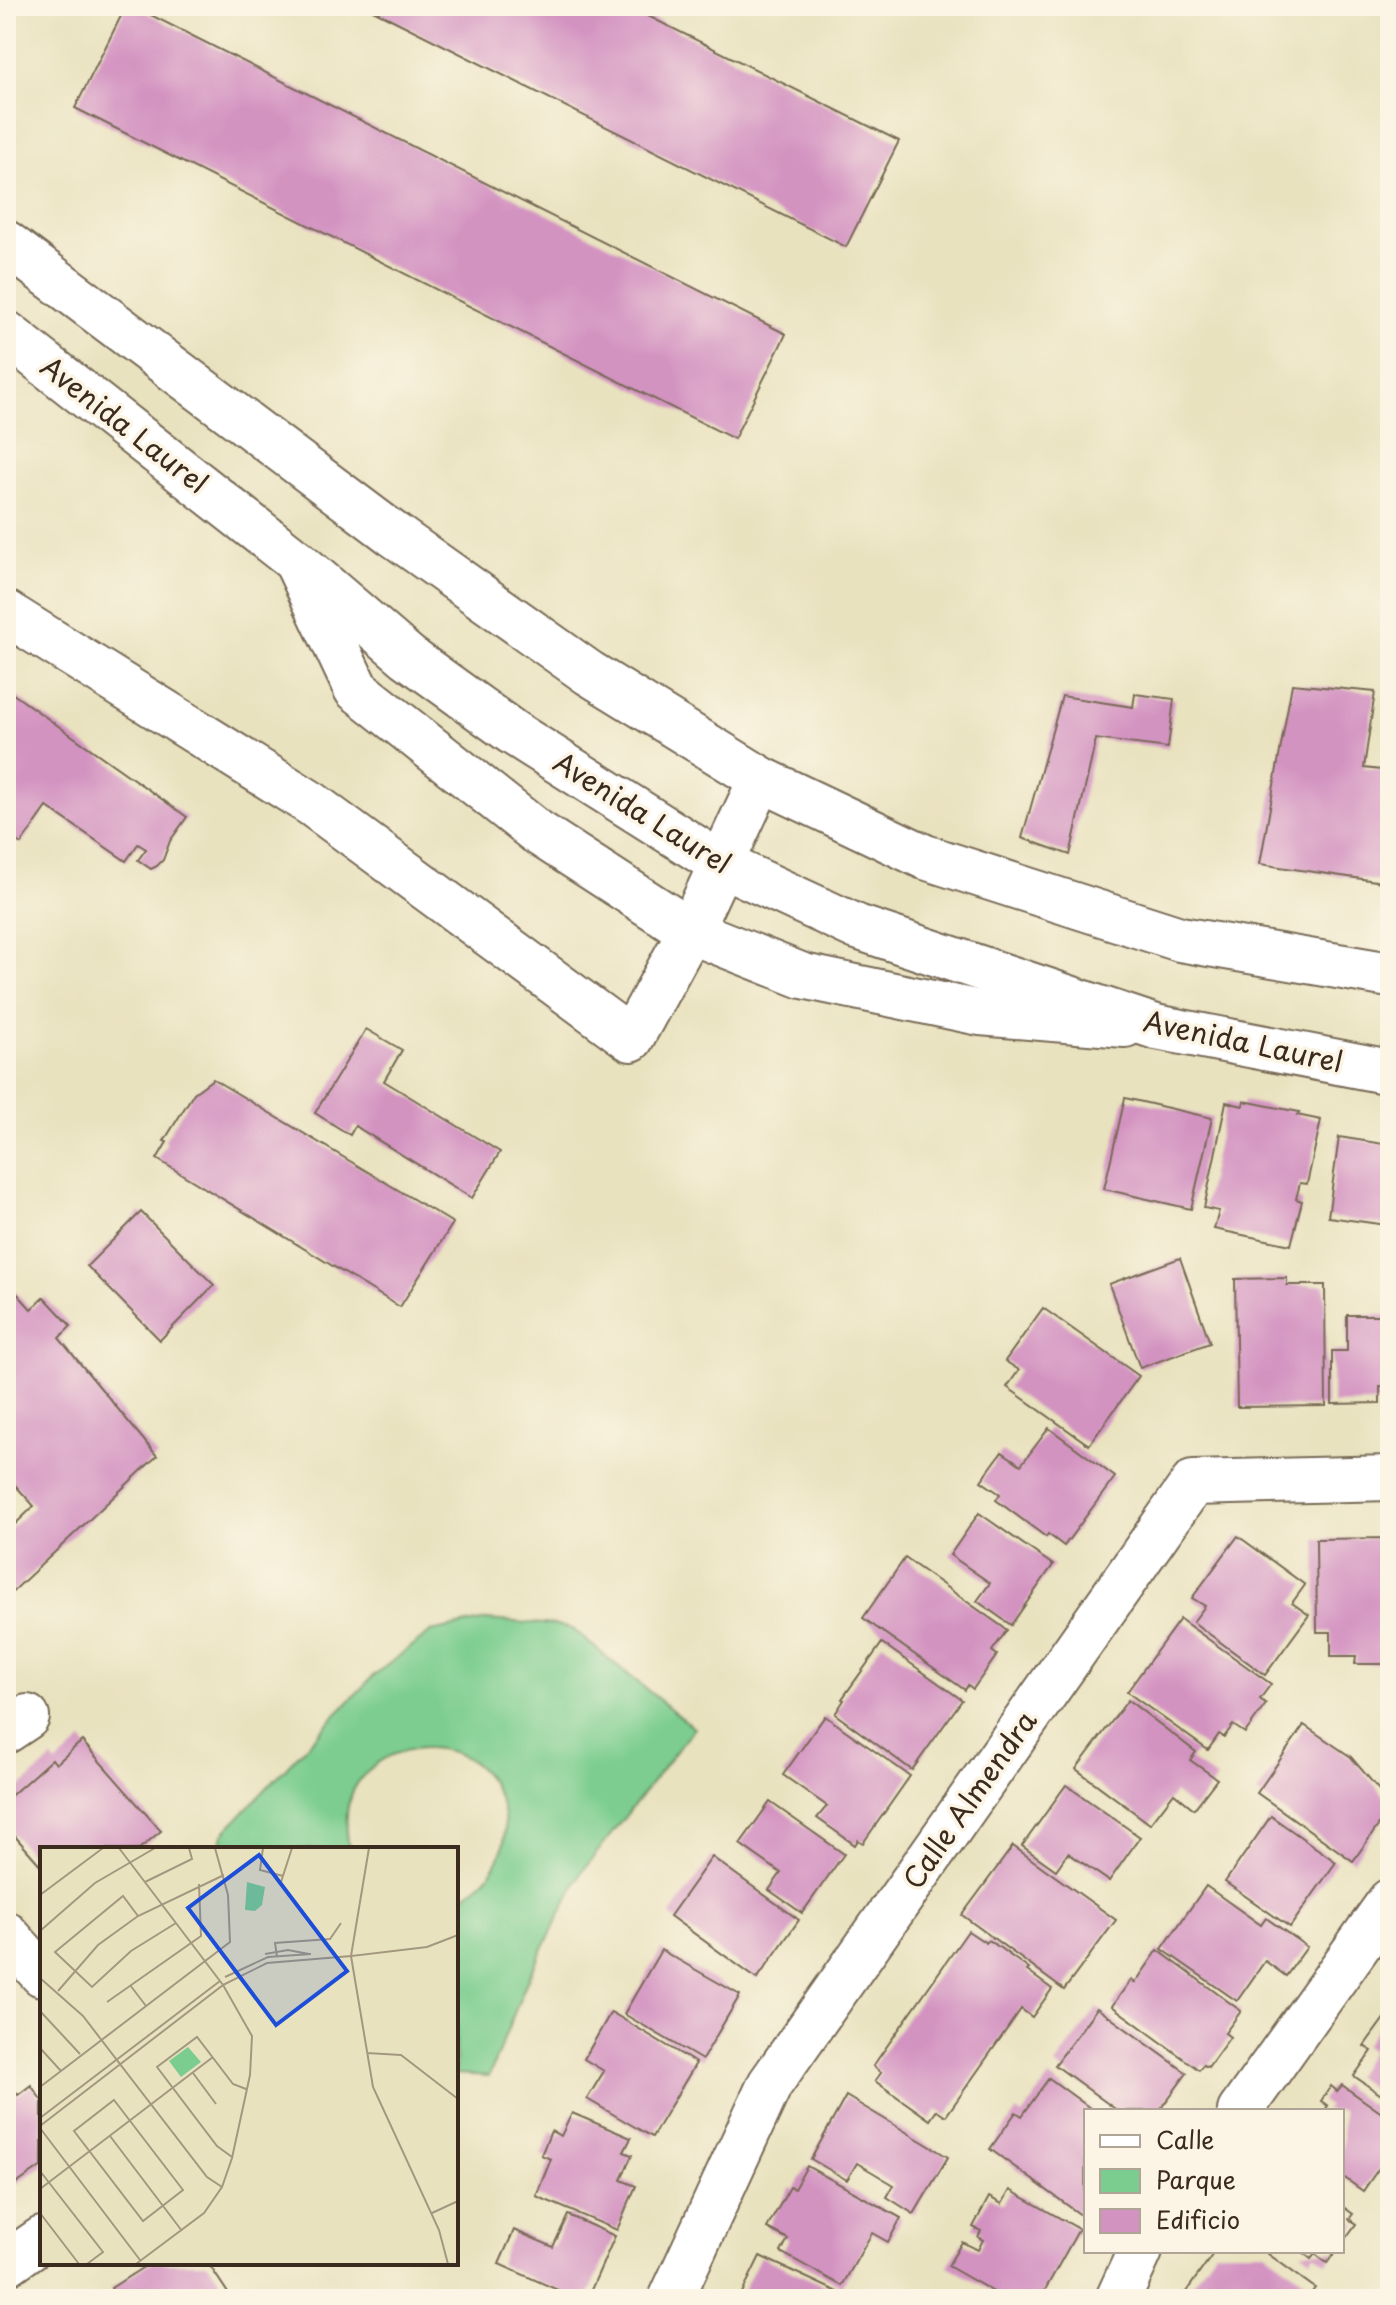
<svg xmlns="http://www.w3.org/2000/svg" width="1396" height="2305" font-family="'Playpen Sans',sans-serif">
  <style>
    .green { fill: #7bcd8f; stroke: #5b7c56; stroke-width: 2 }
    .building { fill: #d393c1 }
    .lines { fill: none; stroke-linecap: round; stroke-linejoin: round }
    .minor-casing { stroke: #786a56; stroke-width: 48 }
    .secondary-casing { stroke: #786a56; stroke-width: 48 }
    .minor { stroke: #fff; stroke-width: 44 }
    .secondary { stroke: #fff; stroke-width: 44 }
    .labels { text-anchor: middle; stroke-width: 7; stroke-linejoin: round; paint-order: stroke }
    .street-label { font-size: 28px; fill: #3b2a1e; stroke: #fcf5e5 }
    .inset-road { fill: none; stroke: #a3987f; stroke-width: 2 }
    .view { fill: #1d4ed8; fill-opacity: 0.15; stroke: #1d4ed8; stroke-width: 4 }
    .inset-edge { fill: none; stroke: #3b2a1e; stroke-width: 4 }
  </style>
  <rect width="100%" height="100%" fill="#fcf5e5"/>
  <filter id="ink" filterUnits="userSpaceOnUse"><feTurbulence type="fractalNoise" baseFrequency=".0125" numOctaves="2"/><feDisplacementMap in="SourceGraphic" scale="16" xChannelSelector="R" yChannelSelector="G"/><feConvolveMatrix kernelMatrix="1 2 1 2 8 2 1 2 1" color-interpolation-filters="sRGB"/></filter>
  <filter id="wash" filterUnits="userSpaceOnUse"><feTurbulence type="fractalNoise" baseFrequency=".006" numOctaves="4" result="noise"/><feDisplacementMap in="SourceGraphic" scale="32" xChannelSelector="R" yChannelSelector="G"/><feGaussianBlur stdDeviation="1.8" result="paint"/><feColorMatrix in="noise" values="0 0 0 0 0 0 0 0 0 0 0 0 0 0 0 0 0 1.4 0 .05"/><feComposite in="paint" operator="in"/></filter>
  <g filter="url(#wash)">
    <rect width="100%" height="100%" fill="#e9e2bf"/>
    <!-- green -->
    <path class="green" d="M 486,1620 L 556,1625 L 572,1629 L 694,1728 L 581,1873 L 529,1976 L 489,2076 L 456,2074 L 456,1900 C 472,1891 487,1881 496,1864 C 517,1827 499,1772 460,1755 C 422,1739 374,1752 354,1789 C 344,1808 346,1829 349,1849 L 220,1849 L 223,1834 L 374,1675 L 431,1632 Z"/>
    <g id="blocks">
      <!-- building -->
      <g class="building">
        <path d="M 126,6 L 133,6 L 786,334 L 734,439 L 75,108 Z"/>
        <path d="M 365,6 L 628,6 L 899,141 L 846,247 Z"/>
        <path d="M 1292,684 L 1375,692 L 1364,768 L 1390,771 L 1390,883 L 1260,864 Z"/>
        <path d="M 6,689 L 187,817 L 170,841 L 163,860 L 157,866 L 151,869 L 138,860 L 146,849 L 138,844 L 126,861 L 47,807 L 21,844 L 6,834 Z"/>
        <path d="M 1135,694 L 1174,699 L 1168,748 L 1096,739 L 1070,855 L 1022,838 L 1062,696 L 1133,707 Z"/>
        <path d="M 366,1029 L 402,1050 L 384,1081 L 500,1152 L 472,1198 L 355,1126 L 350,1135 L 315,1113 Z"/>
        <path d="M 213,1079 L 453,1223 L 400,1307 L 157,1159 L 167,1142 L 164,1141 L 194,1093 Z"/>
        <path d="M 1125,1098 L 1212,1118 L 1191,1209 L 1104,1189 Z"/>
        <path d="M 1244,1101 L 1299,1112 L 1297,1115 L 1321,1120 L 1307,1184 L 1300,1183 L 1296,1199 L 1302,1201 L 1291,1245 L 1214,1229 L 1219,1211 L 1204,1208 L 1226,1102 L 1243,1106 Z"/>
        <path d="M 1339,1137 L 1390,1145 L 1390,1199 L 1387,1225 L 1328,1217 Z"/>
        <path d="M 141,1212 L 214,1285 L 160,1340 L 87,1266 Z"/>
        <path d="M 1180,1258 L 1210,1343 L 1140,1368 L 1109,1284 Z"/>
        <path d="M 1287,1278 L 1287,1285 L 1325,1285 L 1326,1406 L 1237,1407 L 1235,1279 Z"/>
        <path d="M 6,1281 L 31,1309 L 44,1297 L 71,1326 L 59,1338 L 157,1456 L 6,1598 L 6,1533 L 34,1506 L 6,1475 Z"/>
        <path d="M 1043,1308 L 1139,1376 L 1089,1445 L 1007,1387 L 1019,1370 L 1005,1361 Z"/>
        <path d="M 1347,1315 L 1390,1315 L 1390,1387 L 1380,1387 L 1380,1403 L 1332,1404 L 1332,1351 L 1347,1351 Z"/>
        <path d="M 1049,1428 L 1115,1477 L 1064,1546 L 1048,1534 L 1046,1537 L 996,1500 L 1000,1494 L 981,1481 L 1002,1452 L 1021,1465 Z"/>
        <path d="M 979,1513 L 1053,1565 L 1011,1625 L 977,1601 L 990,1583 L 950,1555 Z"/>
        <path d="M 1238,1536 L 1305,1585 L 1292,1603 L 1309,1615 L 1265,1675 L 1193,1622 L 1205,1606 L 1192,1598 Z"/>
        <path d="M 1390,1538 L 1390,1664 L 1355,1664 L 1356,1656 L 1331,1656 L 1331,1632 L 1317,1632 L 1316,1539 Z"/>
        <path d="M 905,1558 L 1007,1630 L 992,1651 L 997,1655 L 973,1689 L 968,1685 L 965,1690 L 863,1618 Z"/>
        <path d="M 1180,1619 L 1271,1684 L 1260,1699 L 1266,1704 L 1245,1733 L 1233,1725 L 1224,1737 L 1219,1734 L 1208,1750 L 1127,1692 Z"/>
        <path d="M 882,1643 L 962,1700 L 912,1770 L 835,1714 L 844,1700 L 842,1699 Z"/>
        <path d="M 1128,1700 L 1196,1752 L 1190,1760 L 1217,1779 L 1194,1809 L 1174,1793 L 1150,1824 L 1076,1769 Z"/>
        <path d="M 825,1716 L 910,1776 L 863,1843 L 858,1840 L 855,1845 L 817,1818 L 827,1806 L 783,1775 Z"/>
        <path d="M 1304,1725 L 1351,1757 L 1390,1803 L 1390,1809 L 1353,1861 L 1257,1793 Z"/>
        <path d="M 82,1741 L 161,1831 L 139,1849 L 42,1849 L 42,1867 L 6,1826 L 6,1800 L 52,1759 L 56,1764 Z"/>
        <path d="M 1066,1785 L 1140,1837 L 1109,1881 L 1068,1853 L 1056,1870 L 1022,1846 Z"/>
        <path d="M 770,1802 L 844,1854 L 802,1913 L 769,1890 L 781,1873 L 740,1844 Z"/>
        <path d="M 1271,1816 L 1336,1862 L 1290,1927 L 1225,1882 Z"/>
        <path d="M 1013,1846 L 1116,1920 L 1064,1990 L 962,1915 Z"/>
        <path d="M 712,1857 L 799,1920 L 757,1979 L 670,1916 Z"/>
        <path d="M 1206,1886 L 1261,1925 L 1266,1918 L 1307,1947 L 1286,1976 L 1265,1961 L 1237,2001 L 1162,1949 Z"/>
        <path d="M 968,1931 L 986,1943 L 989,1940 L 1029,1969 L 1027,1971 L 1052,1989 L 1032,2017 L 1021,2009 L 946,2116 L 937,2110 L 930,2120 L 875,2081 L 881,2073 L 873,2066 Z"/>
        <path d="M 661,1950 L 740,1995 L 702,2060 L 624,2014 Z"/>
        <path d="M 1158,1950 L 1241,2011 L 1225,2033 L 1230,2037 L 1208,2067 L 1203,2065 L 1199,2070 L 1112,2006 L 1131,1980 L 1135,1983 Z"/>
        <path d="M 1097,2008 L 1187,2073 L 1159,2111 L 1118,2111 L 1055,2065 Z"/>
        <path d="M 1390,2010 L 1390,2101 L 1354,2076 L 1372,2051 L 1364,2046 Z"/>
        <path d="M 611,2012 L 696,2063 L 652,2137 L 587,2099 L 604,2071 L 584,2059 Z"/>
        <path d="M 6,2077 L 18,2095 L 31,2085 L 42,2101 L 42,2166 L 6,2191 Z"/>
        <path d="M 1049,2078 L 1094,2111 L 1086,2111 L 1085,2218 L 990,2149 L 1016,2112 L 1022,2116 Z"/>
        <path d="M 1342,2085 L 1390,2119 L 1390,2152 L 1363,2191 L 1342,2176 L 1342,2111 L 1324,2111 L 1328,2106 L 1321,2101 L 1331,2086 L 1337,2091 Z"/>
        <path d="M 846,2096 L 948,2157 L 914,2214 L 887,2197 L 894,2185 L 857,2163 L 847,2180 L 811,2159 Z"/>
        <path d="M 572,2113 L 631,2138 L 624,2152 L 632,2155 L 621,2180 L 636,2186 L 617,2230 L 536,2196 L 551,2159 L 541,2155 L 551,2131 L 561,2136 Z"/>
        <path d="M 807,2166 L 901,2218 L 888,2242 L 872,2233 L 842,2286 L 781,2252 L 788,2239 L 767,2228 L 790,2187 L 794,2189 Z"/>
        <path d="M 1010,2190 L 1079,2229 L 1040,2299 L 1006,2299 L 948,2266 L 962,2242 L 978,2250 L 983,2240 L 978,2237 L 981,2231 L 973,2227 L 989,2197 L 1002,2204 Z"/>
        <path d="M 1342,2206 L 1353,2214 L 1349,2219 L 1356,2224 L 1342,2243 Z"/>
        <path d="M 568,2215 L 615,2236 L 587,2299 L 578,2299 L 499,2264 L 514,2230 L 553,2247 Z"/>
        <path d="M 1215,2251 L 1264,2251 L 1315,2288 L 1307,2299 L 1181,2299 Z"/>
        <path d="M 1301,2251 L 1336,2251 L 1327,2263 L 1315,2254 L 1311,2259 Z"/>
        <path d="M 760,2256 L 842,2294 L 839,2299 L 739,2299 Z"/>
        <path d="M 150,2263 L 208,2263 L 232,2299 L 118,2299 L 111,2288 Z"/>
      </g>
    </g>
  </g>
  <g filter="url(#ink)">
    <use href="#blocks" fill-opacity="0" stroke="#786a56" stroke-width="2"/>
    <g class="lines">
      <!-- minor casing -->
      <g class="minor-casing">
        <g id="minor">
          <path d="M 296,561 L 356,689 L 537,832 L 690,931 L 803,976 L 980,1013 L 1125,1025"/>
          <path d="M 6,613 L 312,804 L 631,1039 L 690,931 L 761,779"/>
          <path d="M 6,1731 L 27,1717"/>
          <path d="M 6,1934 L 42,1974"/>
          <path d="M 1240,2111 L 1390,1901"/>
          <path d="M 6,2264 L 42,2239"/>
          <path d="M 671,2299 L 770,2084 L 1193,1483 L 1390,1478"/>
          <path d="M 1118,2299 L 1140,2251"/>
        </g>
      </g>
      <!-- secondary casing -->
      <g class="secondary-casing">
        <g id="secondary">
          <path d="M 6,243 L 393,534 L 589,673 L 761,779 L 925,857 L 1180,939 L 1390,975"/>
          <path d="M 6,333 L 296,561 L 408,657 L 512,732 L 721,864 L 857,927 L 1156,1027 L 1390,1072"/>
        </g>
      </g>
      <!-- minor -->
      <use href="#minor" class="minor"/>
      <!-- secondary -->
      <use href="#secondary" class="secondary"/>
    </g>
  </g>
  <g class="labels">
    <!-- street labels -->
    <g class="street-label">
      <text transform="translate(124 425) rotate(38)" y="10">Avenida Laurel</text>
      <text transform="translate(642 813) rotate(32)" y="10">Avenida Laurel</text>
      <text transform="translate(1243 1042) rotate(12)" y="10">Avenida Laurel</text>
      <text transform="translate(970 1800) rotate(-55)" y="10">Calle Almendra</text>
    </g>
  </g>
  <!-- overview -->
  <g transform="translate(40 1847)">
    <rect width="418" height="418" fill="#e9e2bf"/>
    <path d="M 207,35 L 225,40 L 222,58 L 215,64 L 205,63 Z" fill="#7bcd8f"/>
    <path d="M 148,200 L 161,215 L 141,230 L 129,214 Z" fill="#7bcd8f"/>
    <path class="inset-road" d="M 223,1 L 220,23 L 243,29M 105,35 L 152,12 L 149,1M 240,38 L 252,1M 0,48 L 63,1M 98,69 L 83,49 L 15,105 L 52,140 L 91,104 L 136,76M 0,84 L 55,36 L 115,1M 225,107 L 248,103 L 269,107M 237,110 L 235,96 L 290,92 L 301,76M 185,130 L 228,110 L 271,107M 0,131 L 43,169 L 167,330 L 182,340M 90,138 L 106,159M 18,144 L 58,98 L 98,69 L 184,28M 67,155 L 161,89 L 159,37M 0,164 L 40,207M 0,201 L 21,224M 327,206 L 361,208 L 418,252M 153,226 L 176,257M 0,240 L 190,95 L 188,48 L 175,1M 74,253 L 143,343 L 103,374 L 34,284 ZM 0,271 L 180,134M 0,279 L 183,138 L 79,1M 0,281 L 100,413M 70,289 L 142,384M 192,310 L 177,299 L 117,220 L 157,190 L 193,237 L 206,242M 0,324 L 63,405 L 47,417M 0,342 L 173,210M 0,366 L 39,417M 392,366 L 418,354M 96,417 L 164,366 L 182,340 L 192,311 L 210,228 L 212,189 L 183,138 L 227,116 L 311,109 L 329,1M 408,417 L 399,383 L 333,240 L 311,109 L 387,100 L 418,88"/>
    <path class="view" d="M 219,8 L 307,124 L 236,178 L 148,61 Z"/>
    <rect width="418" height="418" class="inset-edge"/>
  </g>
  <!-- margin -->
  <rect width="1396" height="2305" fill="none" stroke="#fcf5e5" stroke-width="32"/>
  <!-- legend -->
  <rect x="1084" y="2109" width="260" height="144" fill="#fcf5e5" stroke="#afa495" stroke-width="2"/>
  <rect x="1100" y="2135" width="40" height="12" fill="#ffffff" stroke="#afa495" stroke-width="2"/>
  <text x="1156" y="2149" font-size="24" fill="#3b2a1e">Calle</text>
  <rect x="1100" y="2169" width="40" height="24" fill="#7bcd8f" stroke="#afa495" stroke-width="2"/>
  <text x="1156" y="2189" font-size="24" fill="#3b2a1e">Parque</text>
  <rect x="1100" y="2209" width="40" height="24" fill="#d393c1" stroke="#afa495" stroke-width="2"/>
  <text x="1156" y="2229" font-size="24" fill="#3b2a1e">Edificio</text>
</svg>
